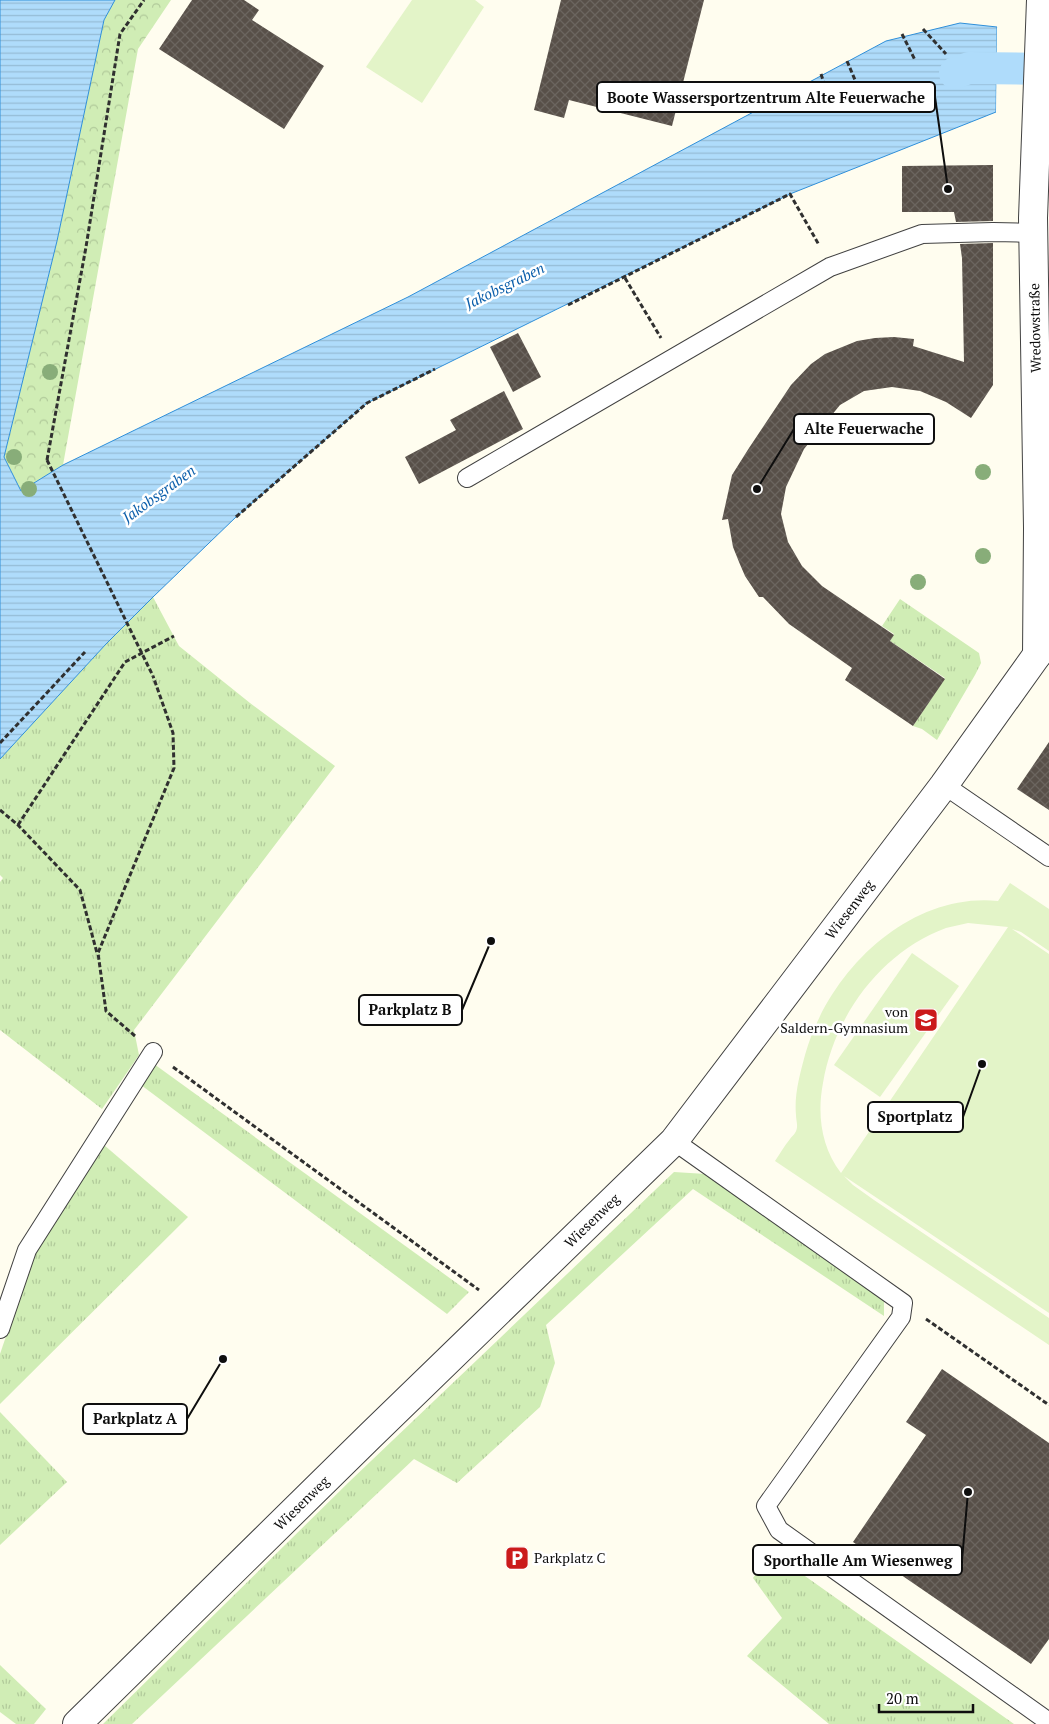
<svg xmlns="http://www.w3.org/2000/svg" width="1049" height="1724" font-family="'PT Serif',serif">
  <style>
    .grass { fill: url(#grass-tufts) }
    .park { fill: url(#park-crowns) }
    .pitch { fill: #e3f4c8; fill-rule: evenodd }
    .water { fill: url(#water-rules); stroke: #2f8fd9 }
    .pier { fill: #fffdef }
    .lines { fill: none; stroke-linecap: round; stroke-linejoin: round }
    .canal { stroke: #afdcfb; stroke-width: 32 }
    .building { fill: url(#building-cross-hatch) }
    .service-casing { stroke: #414141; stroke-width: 20 }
    .minor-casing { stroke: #414141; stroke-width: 30 }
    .path { stroke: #303030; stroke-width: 3; stroke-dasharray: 5 2.5; stroke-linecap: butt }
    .service { stroke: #fff; stroke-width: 18 }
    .minor { stroke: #fff; stroke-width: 28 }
    .path-bridge { stroke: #303030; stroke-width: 3; stroke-dasharray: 5 2.5; stroke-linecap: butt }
    .tree { fill: #88ad79 }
    .labels { text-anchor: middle; stroke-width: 5; stroke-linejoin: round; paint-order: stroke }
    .street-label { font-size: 14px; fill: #0e0e0e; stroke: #fff }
    .poi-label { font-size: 14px; fill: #0e0e0e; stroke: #fff; text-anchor: end }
    .water-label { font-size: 15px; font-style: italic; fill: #0c5fab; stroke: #fff }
    .leader { fill: none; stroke: #0e0e0e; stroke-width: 2 }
    .callout-dot { fill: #0e0e0e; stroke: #fff; stroke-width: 2 }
    .callout { fill: #fff; stroke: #0e0e0e; stroke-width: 2 }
    .callout-label { font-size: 15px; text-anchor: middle; font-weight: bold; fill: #0e0e0e }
  </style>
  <defs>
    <pattern id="grass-tufts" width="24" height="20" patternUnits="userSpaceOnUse" patternTransform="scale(1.25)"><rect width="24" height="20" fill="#d0edb5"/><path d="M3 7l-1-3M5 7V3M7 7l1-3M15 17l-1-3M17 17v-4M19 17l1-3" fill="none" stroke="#b1ca9a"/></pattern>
    <pattern id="park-crowns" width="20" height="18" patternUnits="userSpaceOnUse" patternTransform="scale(1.25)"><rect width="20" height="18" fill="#d0edb5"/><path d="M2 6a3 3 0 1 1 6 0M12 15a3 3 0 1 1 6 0" fill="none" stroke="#b1ca9a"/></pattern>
    <pattern id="water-rules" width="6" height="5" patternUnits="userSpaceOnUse" patternTransform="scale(1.25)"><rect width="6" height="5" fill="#afdcfb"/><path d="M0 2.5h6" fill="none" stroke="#95bcd6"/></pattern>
    <pattern id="building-cross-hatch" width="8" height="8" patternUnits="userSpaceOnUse" patternTransform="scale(1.25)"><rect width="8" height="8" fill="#585049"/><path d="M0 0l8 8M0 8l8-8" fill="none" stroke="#6b655f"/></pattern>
  </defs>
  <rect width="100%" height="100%" fill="#fffdef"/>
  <!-- grass -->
  <g class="grass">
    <path d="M 153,597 L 179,646 L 250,703 L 335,766 L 134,1030 L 139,1055 L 102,1109 L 0,1030 L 0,882 L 3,878 L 0,875 L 0,759 L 106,644 Z"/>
    <path d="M 900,599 L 979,653 L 981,663 L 975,675 L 937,740 L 922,729 L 913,726 L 945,678 L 890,641 L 894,634 L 882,626 Z"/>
    <path d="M 154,1064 L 469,1292 L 447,1314 L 141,1085 Z"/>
    <path d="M 104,1145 L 188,1217 L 0,1404 L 0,1354 L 34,1254 Z"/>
    <path d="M 674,1172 L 706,1174 L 884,1298 L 884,1316 L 693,1189 L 546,1325 L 555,1363 L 540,1407 L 457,1483 L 414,1459 L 132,1724 L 103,1724 L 350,1481 Z"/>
    <path d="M 0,1412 L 67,1482 L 0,1545 Z"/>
    <path d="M 771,1552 L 1014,1724 L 829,1724 L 747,1656 L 782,1618 L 753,1578 Z"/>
    <path d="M 0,1665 L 46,1709 L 34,1724 L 16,1724 L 0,1712 Z"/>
  </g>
  <!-- park -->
  <path class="park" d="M 115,0 L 171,0 L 138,49 L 63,465 L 21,491 L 4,457 L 57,241 L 104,20 Z"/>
  <!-- pitch -->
  <g class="pitch">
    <path d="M 412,0 L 475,0 L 484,7 L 422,103 L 366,67 Z"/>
    <path d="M 1010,883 L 1049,909 L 1049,951 L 1021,932 L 1012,929 L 1049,954 L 1049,1313 L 844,1176 L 853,1185 L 874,1200 L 1049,1318 L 1049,1345 L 775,1161 C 780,1154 784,1146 790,1139 C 791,1137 794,1135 795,1133 C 799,1127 796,1121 796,1115 C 794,1095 800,1074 805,1055 C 828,972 908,892 998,901 ZM 968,923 L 1008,927 L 841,1173 C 821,1147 817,1114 823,1083 C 834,1016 881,952 946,928 C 953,926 961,925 968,923 Z"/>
    <path d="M 912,953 L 959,986 L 880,1097 L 834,1065 Z"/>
  </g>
  <!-- water -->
  <path class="water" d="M 0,0 L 115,0 L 104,20 L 57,241 L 4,457 L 21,491 L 63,465 L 408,297 L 886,41 L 960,23 L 997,27 L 996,112 L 790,194 L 367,403 L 236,517 L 153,597 L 106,644 L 0,759 Z"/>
  <!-- pier -->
  <path class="pier" d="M 997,27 L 1000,28 L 998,112 L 996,112 Z"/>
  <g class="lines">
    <!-- canal -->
    <path class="canal" d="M 955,73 L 969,68 L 1049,69"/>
  </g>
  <!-- building -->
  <g class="building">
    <path d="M 192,0 L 244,0 L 259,10 L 252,20 L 324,66 L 284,129 L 159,49 Z"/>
    <path d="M 561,0 L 704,0 L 672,126 L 569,100 L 564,118 L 534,110 Z"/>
    <path d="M 993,165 L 993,221 L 956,222 L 954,212 L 902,212 L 902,166 Z"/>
    <path d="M 993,243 L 993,385 L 971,418 L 946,402 L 920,391 L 892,387 L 864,391 L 840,405 L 804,449 L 786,487 L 781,514 L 788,542 L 802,566 L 822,586 L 894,635 L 890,641 L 945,679 L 913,726 L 845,680 L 852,668 L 789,624 L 763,597 L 759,597 L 745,576 L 739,562 L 733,547 L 728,519 L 722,520 L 732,475 L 749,448 L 791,385 L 811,364 L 825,354 L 857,341 L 875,338 L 894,337 L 914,339 L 913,346 L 964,362 L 962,258 L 960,244 Z"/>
    <path d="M 518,333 L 541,377 L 513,392 L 490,347 Z"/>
    <path d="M 504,391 L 523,429 L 419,484 L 405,457 L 456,430 L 450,420 Z"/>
    <path d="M 1049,742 L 1049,810 L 1017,789 Z"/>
    <path d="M 942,1369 L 1049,1443 L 1049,1639 L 1031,1664 L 853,1542 L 926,1435 L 906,1422 Z"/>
  </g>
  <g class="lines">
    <!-- service casing -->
    <g class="service-casing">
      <g id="service">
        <path d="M 467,478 L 830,267 L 922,234 L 993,232 L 1034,233"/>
        <path d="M 944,785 L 1049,857"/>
        <path d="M 674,1141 L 903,1303 L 901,1317 L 766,1506 L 779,1530 L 1049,1722"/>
        <path d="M 0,1329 L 27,1250 L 153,1052"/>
      </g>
    </g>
    <!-- minor casing -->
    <g class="minor-casing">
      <g id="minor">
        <path d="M 1037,655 L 1038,528 L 1033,218 L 1041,0"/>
        <path id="s1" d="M 77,1724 L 370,1436 L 674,1141 L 944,785 L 1037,655"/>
      </g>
    </g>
    <!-- path -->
    <g class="path">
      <path d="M 923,29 L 946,54"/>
      <path d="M 902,34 L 915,60"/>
      <path d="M 847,61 L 858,87"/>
      <path d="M 821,74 L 830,102"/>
      <path d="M 783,94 L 788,111"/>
      <path d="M 625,278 L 661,338"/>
      <path d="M 568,305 L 790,194 L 819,245"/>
      <path d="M 47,460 L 86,247 L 120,34 L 144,0"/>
      <path d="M 236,517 L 367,403 L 435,369"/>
      <path d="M 0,743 L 85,652"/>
      <path d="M 0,810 L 18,825 L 80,890 L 97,953"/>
      <path d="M 18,825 L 125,662 L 174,636"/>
      <path d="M 135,1036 L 106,1011 L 98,953 L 174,768 L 173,733 L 153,676"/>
      <path d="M 173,1067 L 479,1290"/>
      <path d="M 926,1319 L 1049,1405"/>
    </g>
    <!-- service -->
    <use href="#service" class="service"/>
    <!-- minor -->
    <use href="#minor" class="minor"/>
    <!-- path-bridge -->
    <path class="path-bridge" d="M 47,460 L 153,676"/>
  </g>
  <!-- trees -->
  <g class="tree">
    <circle cx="50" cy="372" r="8"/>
    <circle cx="14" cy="457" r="8"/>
    <circle cx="983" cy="472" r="8"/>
    <circle cx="29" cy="489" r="8"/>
    <circle cx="983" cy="556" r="8"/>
    <circle cx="918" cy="582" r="8"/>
  </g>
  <!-- icons -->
  <defs>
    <g id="school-square" transform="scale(1.25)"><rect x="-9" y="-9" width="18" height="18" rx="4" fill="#cb1a1b" stroke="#fff"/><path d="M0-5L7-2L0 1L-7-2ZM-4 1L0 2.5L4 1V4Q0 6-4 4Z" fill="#fff"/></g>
    <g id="parking-square" transform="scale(1.25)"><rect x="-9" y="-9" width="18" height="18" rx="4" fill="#cb1a1b" stroke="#fff"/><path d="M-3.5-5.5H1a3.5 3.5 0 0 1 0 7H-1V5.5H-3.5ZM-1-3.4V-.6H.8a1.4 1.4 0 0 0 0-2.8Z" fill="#fff"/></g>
  </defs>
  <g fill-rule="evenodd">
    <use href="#school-square" x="926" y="1020"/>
    <use href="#parking-square" x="517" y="1558"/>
  </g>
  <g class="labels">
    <!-- street labels -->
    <g class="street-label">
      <text transform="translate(1035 328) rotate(-91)" y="5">Wredowstraße</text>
      <text dy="5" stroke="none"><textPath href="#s1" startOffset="1125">Wiesenweg</textPath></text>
      <text dy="5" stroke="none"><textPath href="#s1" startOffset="720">Wiesenweg</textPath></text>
      <text dy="5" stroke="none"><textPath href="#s1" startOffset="315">Wiesenweg</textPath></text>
    </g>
    <!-- poi labels -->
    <g class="poi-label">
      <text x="908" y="1017">von<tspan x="908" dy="16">Saldern-Gymnasium</tspan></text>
      <text x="534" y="1563" text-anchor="start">Parkplatz C</text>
    </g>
    <!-- water labels -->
    <g class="water-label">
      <text transform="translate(505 286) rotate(-26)" y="5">Jakobsgraben</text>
      <text transform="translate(159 494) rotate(-36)" y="5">Jakobsgraben</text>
    </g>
  </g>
  <!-- callouts -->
  <path class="leader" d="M948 189L935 97M757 489L794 429M491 941L462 1010M982 1064L963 1117M223 1359L187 1419M968 1492L962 1560"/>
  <g class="callout-dot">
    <circle cx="948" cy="189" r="5"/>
    <circle cx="757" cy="489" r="5"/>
    <circle cx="491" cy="941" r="5"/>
    <circle cx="982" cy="1064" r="5"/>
    <circle cx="223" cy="1359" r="5"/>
    <circle cx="968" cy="1492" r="5"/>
  </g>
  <g class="callout">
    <rect x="597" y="82" width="338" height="30" rx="5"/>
    <rect x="794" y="414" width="140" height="30" rx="5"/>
    <rect x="359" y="995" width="103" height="30" rx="5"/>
    <rect x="868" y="1102" width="95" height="30" rx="5"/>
    <rect x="83" y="1404" width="104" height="30" rx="5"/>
    <rect x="753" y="1545" width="209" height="30" rx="5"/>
  </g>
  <g class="callout-label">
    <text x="766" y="103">Boote Wassersportzentrum Alte Feuerwache</text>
    <text x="864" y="434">Alte Feuerwache</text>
    <text x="410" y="1015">Parkplatz B</text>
    <text x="915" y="1122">Sportplatz</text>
    <text x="135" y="1424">Parkplatz A</text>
    <text x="858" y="1566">Sporthalle Am Wiesenweg</text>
  </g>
  <!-- scale -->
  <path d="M879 1704v8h94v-8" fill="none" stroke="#0e0e0e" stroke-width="2.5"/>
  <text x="886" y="1704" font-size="15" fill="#0e0e0e" stroke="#ffffff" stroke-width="4" paint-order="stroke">20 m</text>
</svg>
